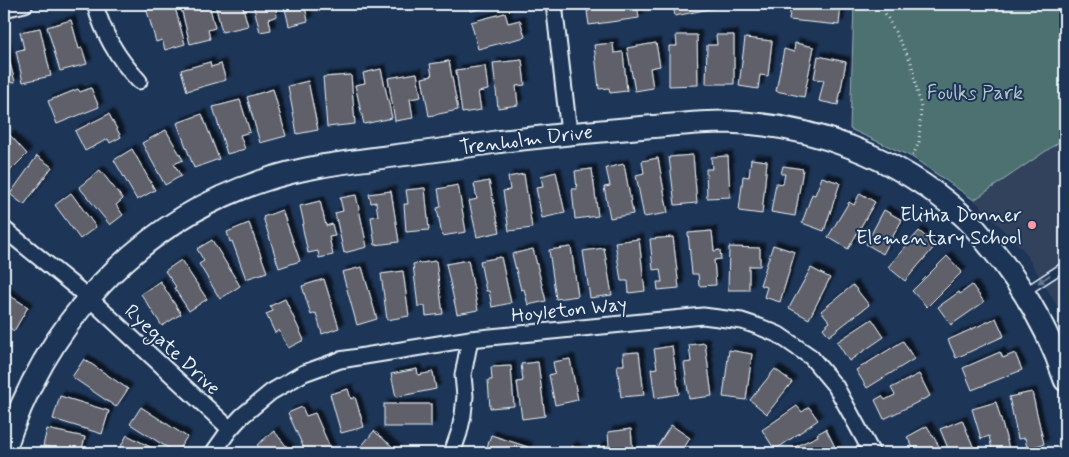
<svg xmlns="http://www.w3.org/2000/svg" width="1069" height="457" font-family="Mynerve,sans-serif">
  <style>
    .built { fill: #31425d }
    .green { fill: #4e6f70; stroke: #9bb0b4 }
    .building { fill: #60606a; stroke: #e8f1f8; filter: url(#shadow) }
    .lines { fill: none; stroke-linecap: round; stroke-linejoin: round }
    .lane-casing { stroke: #e8f1f8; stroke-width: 11 }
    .street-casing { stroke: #e8f1f8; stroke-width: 19 }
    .secondary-casing { stroke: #e8f1f8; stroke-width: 25 }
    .path { stroke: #e8f1f8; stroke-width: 3; stroke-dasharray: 1 4; stroke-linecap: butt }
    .lane { stroke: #1d3557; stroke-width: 8 }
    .street { stroke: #1d3557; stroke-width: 15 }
    .secondary { stroke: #1d3557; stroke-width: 21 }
    .oneway { fill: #64778f }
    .poi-dot { fill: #ff9aa2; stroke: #1d3557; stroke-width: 2 }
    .labels { text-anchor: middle; stroke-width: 4; stroke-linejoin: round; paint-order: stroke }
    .park-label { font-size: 20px; fill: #b2c4c8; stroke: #1d3557 }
    .street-label { font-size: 20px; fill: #e8f1f8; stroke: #1d3557 }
    .poi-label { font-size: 20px; fill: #e8f1f8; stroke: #1d3557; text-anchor: end }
  </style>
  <defs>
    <filter id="shadow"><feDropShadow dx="4.5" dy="-4.5" stdDeviation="1" flood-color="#0009"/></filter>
  </defs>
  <rect width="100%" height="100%" fill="#1d3557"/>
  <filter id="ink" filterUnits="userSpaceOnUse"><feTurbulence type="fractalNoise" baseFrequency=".02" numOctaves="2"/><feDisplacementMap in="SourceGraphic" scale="10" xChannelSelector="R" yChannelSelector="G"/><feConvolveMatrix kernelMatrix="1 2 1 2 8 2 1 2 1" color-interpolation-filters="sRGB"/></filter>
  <g filter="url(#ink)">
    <!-- built -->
    <path class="built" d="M 1065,138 L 1065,323 L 1059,309 L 1024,251 L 974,200 Z"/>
    <!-- green -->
    <path class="green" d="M 854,4 L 1065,4 L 1065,138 L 974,200 L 912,157 L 850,129 Z"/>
    <!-- building -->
    <g class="building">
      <path d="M 145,4 L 174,4 L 185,44 L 165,50 L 162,40 L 156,42 Z"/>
      <path d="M 180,4 L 209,4 L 215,28 L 208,30 L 210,39 L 190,44 Z"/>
      <path d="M 215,4 L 242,4 L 248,26 L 222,32 Z"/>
      <path d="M 253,4 L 275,4 L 277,16 L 269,19 L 271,30 L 260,32 Z"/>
      <path d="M 284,4 L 313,4 L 305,7 L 308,21 L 289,26 Z"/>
      <path d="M 470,4 L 503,4 L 471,11 Z"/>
      <path d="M 588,4 L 637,4 L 639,18 L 589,25 L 587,11 L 589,11 Z"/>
      <path d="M 667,4 L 713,4 L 714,8 L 675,16 L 673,6 L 668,7 Z"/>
      <path d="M 791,4 L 841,4 L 839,25 L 789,20 Z"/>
      <path d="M 505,13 L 508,23 L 520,20 L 525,37 L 478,49 L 471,22 Z"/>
      <path d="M 71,20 L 79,49 L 82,48 L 87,64 L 60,71 L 47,27 Z"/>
      <path d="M 40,28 L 51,76 L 23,82 L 16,51 L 24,49 L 20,32 Z"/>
      <path d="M 676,35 L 697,35 L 698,85 L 669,86 L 669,46 L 677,46 Z"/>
      <path d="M 716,35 L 734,35 L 734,84 L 706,84 L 707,45 L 717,45 Z"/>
      <path d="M 745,38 L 772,41 L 768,76 L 760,75 L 758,89 L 739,86 Z"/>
      <path d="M 4,41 L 15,82 L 4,85 Z"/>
      <path d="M 613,43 L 614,53 L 623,52 L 627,91 L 610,93 L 609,88 L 599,89 L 594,45 Z"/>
      <path d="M 656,43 L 660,66 L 650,68 L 653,88 L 635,91 L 627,48 Z"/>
      <path d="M 795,43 L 814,47 L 804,97 L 776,91 L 784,49 L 794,52 Z"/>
      <path d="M 818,56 L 846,62 L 838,105 L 819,101 L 824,80 L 814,79 Z"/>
      <path d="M 522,60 L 525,85 L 516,86 L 518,105 L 498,108 L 493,63 Z"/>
      <path d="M 449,61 L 458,110 L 429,116 L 422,78 L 432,76 L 430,64 Z"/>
      <path d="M 210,62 L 211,67 L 221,64 L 226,80 L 187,91 L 181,70 Z"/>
      <path d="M 485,66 L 488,90 L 478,92 L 481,110 L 462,113 L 456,70 Z"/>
      <path d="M 381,69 L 392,118 L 364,124 L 355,85 L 365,83 L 363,73 Z"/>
      <path d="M 417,73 L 421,97 L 410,99 L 413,118 L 395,121 L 388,78 Z"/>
      <path d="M 351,75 L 355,124 L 327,127 L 323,77 Z"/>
      <path d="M 308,81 L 318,130 L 297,134 L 288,86 Z"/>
      <path d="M 91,88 L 99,107 L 57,124 L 48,101 L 78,89 L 80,92 Z"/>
      <path d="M 273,89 L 286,136 L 260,143 L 247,97 Z"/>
      <path d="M 240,100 L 250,132 L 240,135 L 245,149 L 227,154 L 213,107 Z"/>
      <path d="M 109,114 L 121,137 L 110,143 L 108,139 L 85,151 L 75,131 Z"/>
      <path d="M 202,114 L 219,159 L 194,168 L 177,123 Z"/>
      <path d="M 166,130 L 183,160 L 174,164 L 181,176 L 165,185 L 142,143 Z"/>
      <path d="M 10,135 L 27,154 L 4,177 L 4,141 Z"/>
      <path d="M 132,149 L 155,190 L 137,200 L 114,160 Z"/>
      <path d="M 693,155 L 697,203 L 675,205 L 669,157 Z"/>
      <path d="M 37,156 L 52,167 L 24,205 L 10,194 Z"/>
      <path d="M 728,156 L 730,197 L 707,198 L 706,169 L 712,169 L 711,157 Z"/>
      <path d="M 658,158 L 668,213 L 644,217 L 636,175 L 644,173 L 642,161 Z"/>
      <path d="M 751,159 L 767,161 L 762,214 L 739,211 L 743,176 L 749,177 Z"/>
      <path d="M 624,164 L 633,214 L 610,218 L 604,187 L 610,186 L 606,168 Z"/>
      <path d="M 783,166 L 803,169 L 795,216 L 771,212 L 776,183 L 783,184 L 785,174 L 781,174 Z"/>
      <path d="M 592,169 L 598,216 L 575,219 L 572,189 L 577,189 L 575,171 Z"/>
      <path d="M 100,170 L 123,199 L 116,205 L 123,215 L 110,225 L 79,187 Z"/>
      <path d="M 556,172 L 565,213 L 542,218 L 536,188 L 543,187 L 541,176 Z"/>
      <path d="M 524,174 L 532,228 L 509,231 L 503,191 L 510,190 L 508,177 Z"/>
      <path d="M 822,177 L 840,183 L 824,231 L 802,223 L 812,194 L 815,195 Z"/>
      <path d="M 489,181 L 500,232 L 477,237 L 469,201 L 477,199 L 474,184 Z"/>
      <path d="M 458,185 L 466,232 L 442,236 L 437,208 L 441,207 L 438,189 Z"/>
      <path d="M 425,188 L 429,230 L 406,232 L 404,204 L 408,204 L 406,190 Z"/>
      <path d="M 391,191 L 399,242 L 375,245 L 371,217 L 378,216 L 376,202 L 371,203 L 369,194 Z"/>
      <path d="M 71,193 L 96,227 L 80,239 L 55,205 Z"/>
      <path d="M 860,193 L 875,202 L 848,249 L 828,237 L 849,202 L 854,205 Z"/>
      <path d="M 356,195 L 367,247 L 344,253 L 335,213 L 343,211 L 340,198 Z"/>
      <path d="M 320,201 L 326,226 L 332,224 L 335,236 L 329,237 L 333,255 L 319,258 L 318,251 L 308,253 L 302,225 L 304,224 L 300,206 Z"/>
      <path d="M 282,210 L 300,261 L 279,268 L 263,217 Z"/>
      <path d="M 884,210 L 902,220 L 883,254 L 866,244 Z"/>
      <path d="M 249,223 L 267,272 L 246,279 L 232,241 L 230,242 L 227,232 Z"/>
      <path d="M 712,231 L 714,251 L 720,250 L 721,259 L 714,260 L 716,285 L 699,286 L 698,274 L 692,274 L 688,233 Z"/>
      <path d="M 919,231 L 936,245 L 905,281 L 888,267 Z"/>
      <path d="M 673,237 L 679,288 L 658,290 L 657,282 L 662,282 L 660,269 L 653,270 L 650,239 Z"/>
      <path d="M 639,239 L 645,291 L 629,293 L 628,281 L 621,281 L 615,242 Z"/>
      <path d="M 212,240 L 240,286 L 220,299 L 199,264 L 204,261 L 197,249 Z"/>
      <path d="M 773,245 L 795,252 L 780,302 L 764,297 L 767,287 L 760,285 Z"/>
      <path d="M 571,247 L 578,296 L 556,299 L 549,250 Z"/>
      <path d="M 729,247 L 760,248 L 760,266 L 749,266 L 749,290 L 728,290 Z"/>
      <path d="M 604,248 L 612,295 L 590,298 L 583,251 Z"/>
      <path d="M 533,249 L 546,301 L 528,305 L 524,289 L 521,290 L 512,254 Z"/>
      <path d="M 947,256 L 962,272 L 927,307 L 912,291 Z"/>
      <path d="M 501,257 L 511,303 L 492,307 L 489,291 L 486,291 L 480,261 Z"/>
      <path d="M 181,260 L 207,299 L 189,311 L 174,288 L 176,287 L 165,271 Z"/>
      <path d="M 468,260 L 478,310 L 457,314 L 446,264 Z"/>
      <path d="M 436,261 L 443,314 L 426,316 L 425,306 L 418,307 L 413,264 Z"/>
      <path d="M 362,267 L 377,319 L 357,325 L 342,272 Z"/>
      <path d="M 811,268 L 830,278 L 809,319 L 789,308 Z"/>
      <path d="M 403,271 L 409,316 L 387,320 L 381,274 Z"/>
      <path d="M 324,279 L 339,328 L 322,334 L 316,313 L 311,315 L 302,286 Z"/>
      <path d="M 160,281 L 181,314 L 162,326 L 141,294 Z"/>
      <path d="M 853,285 L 869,305 L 829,336 L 823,328 L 830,322 L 821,311 Z"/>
      <path d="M 972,285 L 984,302 L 951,325 L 938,307 L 959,292 L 960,294 Z"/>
      <path d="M 4,292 L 28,307 L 14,331 L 4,324 Z"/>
      <path d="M 285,299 L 304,340 L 288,348 L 279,330 L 275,333 L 266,314 L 273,311 L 270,306 Z"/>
      <path d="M 996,318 L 1004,336 L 956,358 L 948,340 Z"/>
      <path d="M 872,319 L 884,337 L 849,361 L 837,342 Z"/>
      <path d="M 903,341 L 914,359 L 867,388 L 856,370 Z"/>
      <path d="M 705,343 L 712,396 L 689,399 L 684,363 L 691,362 L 689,345 Z"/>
      <path d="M 672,346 L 679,394 L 655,398 L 651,369 L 657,368 L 654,349 Z"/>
      <path d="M 729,350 L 752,354 L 746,400 L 723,397 Z"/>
      <path d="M 639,352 L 644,395 L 621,397 L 617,365 L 624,365 L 623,353 Z"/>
      <path d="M 1000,352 L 1003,358 L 1015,353 L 1022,370 L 972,390 L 963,368 Z"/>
      <path d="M 84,359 L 128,389 L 116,407 L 72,377 Z"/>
      <path d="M 570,359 L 578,400 L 555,405 L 549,375 L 555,373 L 553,362 Z"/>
      <path d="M 538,362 L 545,416 L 522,419 L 517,382 L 523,381 L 521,364 Z"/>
      <path d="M 511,366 L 514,406 L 490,408 L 488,380 L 492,380 L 491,367 Z"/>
      <path d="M 417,369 L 418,375 L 433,372 L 436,389 L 396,397 L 391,374 Z"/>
      <path d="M 775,369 L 792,382 L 767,414 L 750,400 Z"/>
      <path d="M 919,374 L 930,396 L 884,419 L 875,400 L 882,396 L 885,400 L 895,395 L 891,388 Z"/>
      <path d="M 348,389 L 351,399 L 355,397 L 364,427 L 341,433 L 330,394 Z"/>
      <path d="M 1032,392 L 1044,444 L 1027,448 L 1025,438 L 1018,439 L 1009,397 Z"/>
      <path d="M 60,396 L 109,411 L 102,434 L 53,419 Z"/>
      <path d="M 996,402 L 1010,452 L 1005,453 L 988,453 L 987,450 L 992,449 L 989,436 L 981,439 L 972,409 Z"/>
      <rect x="384" y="404" width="47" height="23"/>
      <path d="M 797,406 L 802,412 L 809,407 L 818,420 L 775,450 L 762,430 Z"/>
      <path d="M 141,407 L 187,437 L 176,453 L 130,424 Z"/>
      <path d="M 302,407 L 306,416 L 315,413 L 332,452 L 306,453 L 288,413 Z"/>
      <path d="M 962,420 L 976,453 L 950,453 L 940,429 Z"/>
      <path d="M 671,425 L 690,438 L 681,453 L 653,453 Z"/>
      <path d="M 927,426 L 942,451 L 940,453 L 916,453 L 907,437 Z"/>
      <path d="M 47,429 L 85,437 L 81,453 L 53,453 L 54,448 L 43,446 Z"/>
      <path d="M 631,429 L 633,453 L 599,453 L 598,447 L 609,446 L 608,432 Z"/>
      <path d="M 826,429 L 837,451 L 833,453 L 782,453 L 818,436 L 817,434 Z"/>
      <path d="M 274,431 L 292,453 L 264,453 L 257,445 Z"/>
      <path d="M 374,431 L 400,453 L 367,453 L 360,448 Z"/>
      <path d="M 127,435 L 162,453 L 117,453 Z"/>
      <path d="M 491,435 L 528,447 L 526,453 L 485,453 Z"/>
      <path d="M 573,446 L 579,453 L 564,453 Z"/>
    </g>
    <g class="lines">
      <!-- lane casing -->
      <g class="lane-casing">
        <path id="lane" d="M 1025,292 L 1065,266"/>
      </g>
      <!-- street casing -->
      <g class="street-casing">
        <g id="street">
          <path d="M 95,4 C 103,34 117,58 139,81"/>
          <path d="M 554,4 L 569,133"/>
          <path d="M 4,9 L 25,4"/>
          <path d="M 4,229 L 89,298 L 230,429"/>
          <path d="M 213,453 L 230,429 L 242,416 L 271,392 L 304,373 L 340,360 L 470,339 L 703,316 L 742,321 L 760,327 L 779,335 L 811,357 L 836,387 L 872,453"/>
          <path d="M 452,453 L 459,433 L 463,415 L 465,396 L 463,375 L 470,339"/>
        </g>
      </g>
      <!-- secondary casing -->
      <g class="secondary-casing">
        <path id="secondary" d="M 4,453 C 43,327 135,223 262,181 C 299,168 339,163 378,158 C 417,153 457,148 496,142 C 546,136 596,131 647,127 C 673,125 700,122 726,122 C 811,124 898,157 961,214 C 973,224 982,237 992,249 C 1025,289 1049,331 1065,380"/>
      </g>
      <!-- path -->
      <path class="path" d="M 883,4 L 884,11 L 911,62 L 921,108 L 919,142 L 912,158"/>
      <!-- lane -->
      <use href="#lane" class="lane"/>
      <!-- street -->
      <use href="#street" class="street"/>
      <!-- secondary -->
      <use href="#secondary" class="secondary"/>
    </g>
    <!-- one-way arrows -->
    <defs><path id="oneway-solid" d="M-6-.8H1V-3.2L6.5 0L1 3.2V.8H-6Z" transform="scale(1.25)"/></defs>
    <use class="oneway" href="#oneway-solid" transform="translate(1044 279) rotate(147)"/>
  </g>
  <!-- markers -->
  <circle class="poi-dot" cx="1032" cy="225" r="5"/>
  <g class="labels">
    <!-- park labels -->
    <g class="park-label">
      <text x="975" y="99">Foulks Park</text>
    </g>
    <!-- street labels -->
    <g class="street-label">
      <text transform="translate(526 139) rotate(-7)" y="7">Trenholm Drive</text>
      <text transform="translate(569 309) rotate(-6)" y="7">Hoyleton Way</text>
      <text transform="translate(173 349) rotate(43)" y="7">Ryegate Drive</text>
    </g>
    <!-- poi labels -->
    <g class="poi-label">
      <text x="1022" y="221">Elitha Donner<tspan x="1022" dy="23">Elementary School</tspan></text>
    </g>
  </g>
  <!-- margin -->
  <rect width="1069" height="457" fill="none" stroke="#1d3557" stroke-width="20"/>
  <rect x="10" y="10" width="1049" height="437" fill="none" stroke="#e8f1f8" stroke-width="2" filter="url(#ink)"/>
</svg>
